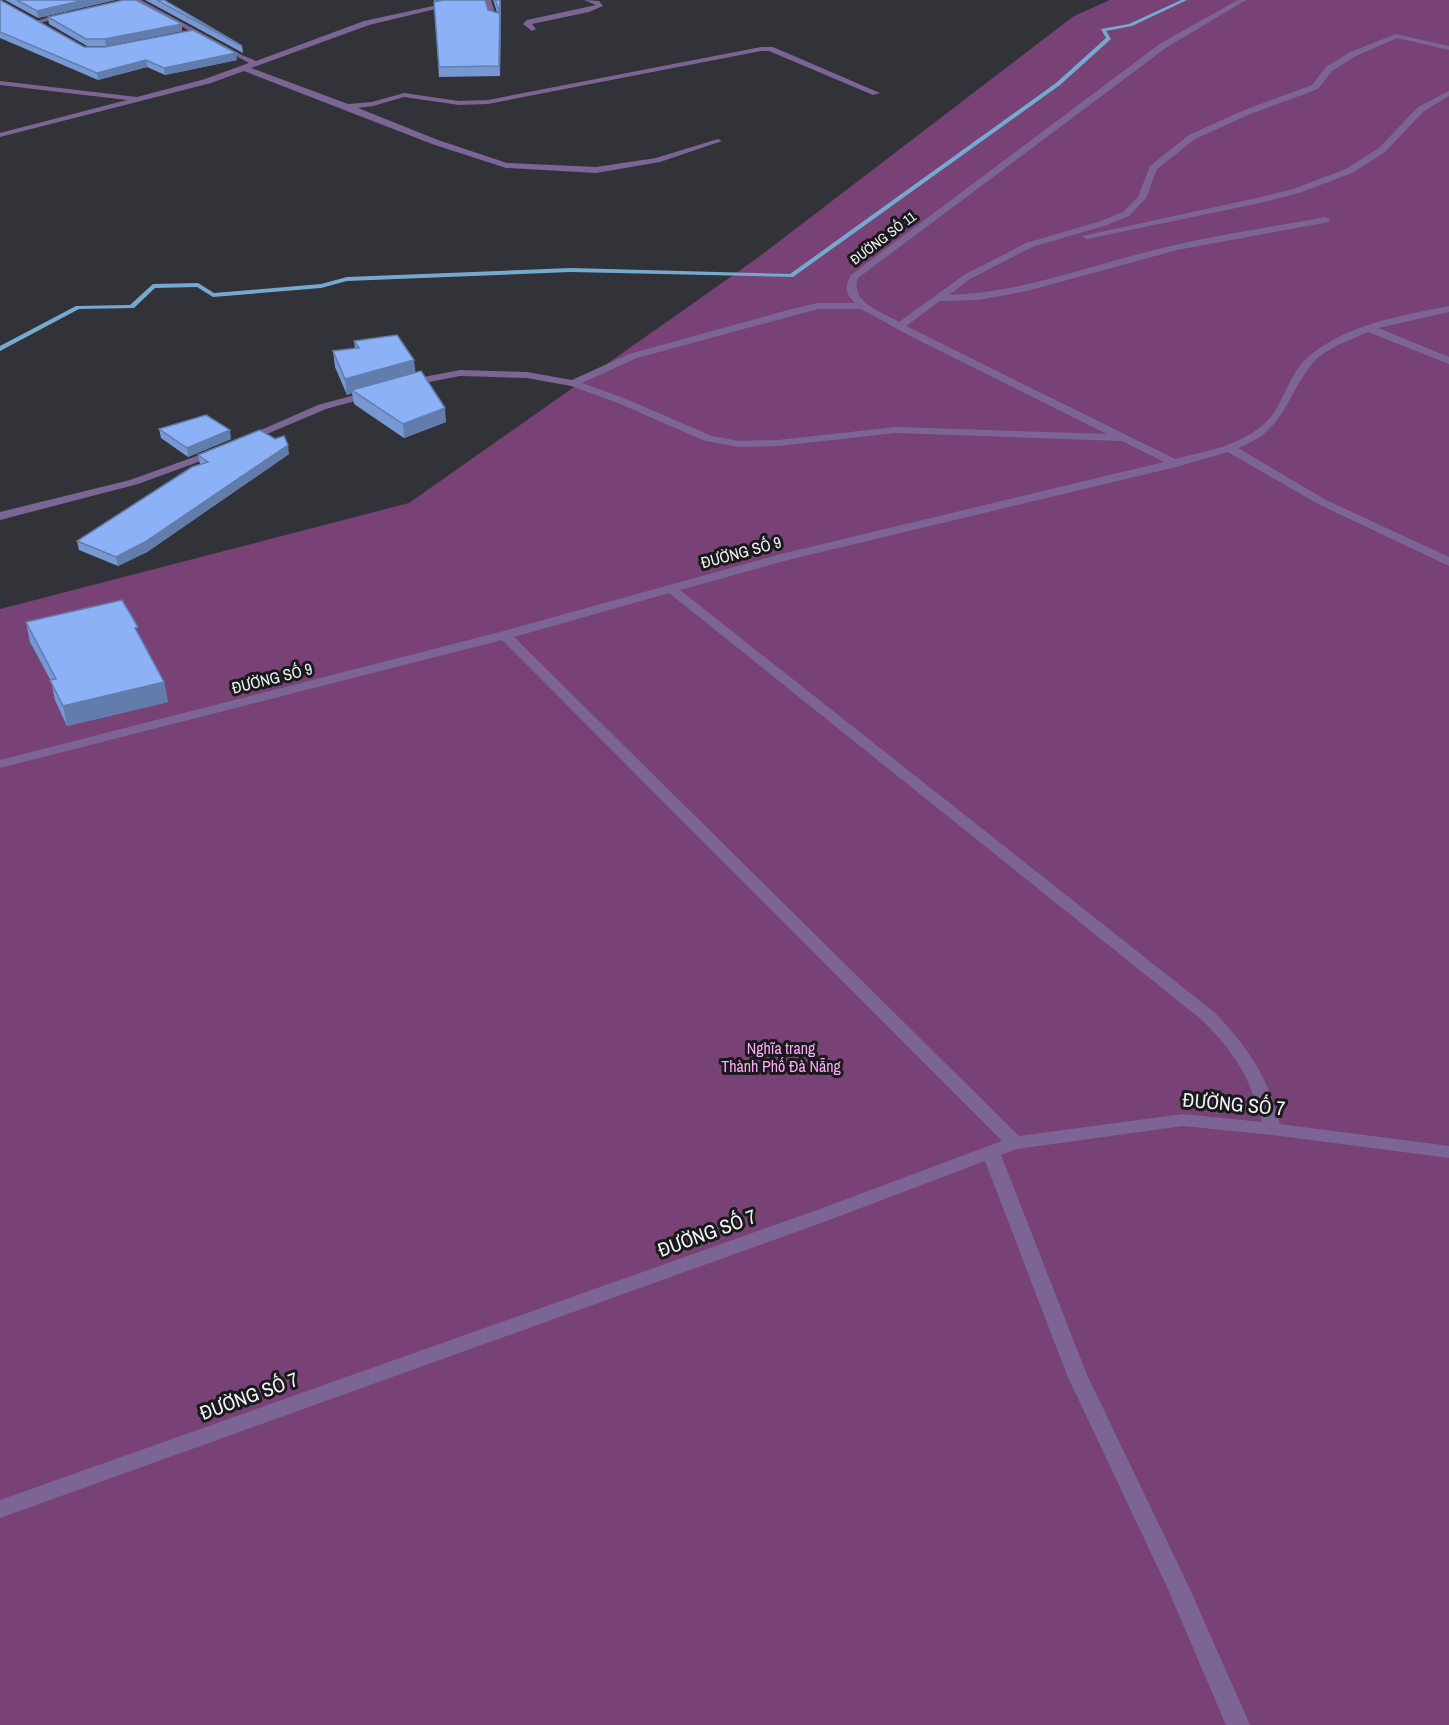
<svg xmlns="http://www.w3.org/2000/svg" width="1449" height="1725" font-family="'Archivo Narrow',sans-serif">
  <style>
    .green { fill: #784276 }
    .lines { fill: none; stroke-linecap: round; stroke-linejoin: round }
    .stream { fill: #74aacf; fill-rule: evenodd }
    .minor { fill: #7c6594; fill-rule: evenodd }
    .wall { fill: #7898d4 }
    .shaded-wall { fill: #627cac }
    .building { fill: #8cb1f6; stroke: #627cac; stroke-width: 1.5 }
    .labels { text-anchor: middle; stroke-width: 6; stroke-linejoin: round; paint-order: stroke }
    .far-street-label { font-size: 14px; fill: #f3f4f8; stroke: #1a1a1d }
    .street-label { font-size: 16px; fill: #f3f4f8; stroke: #1a1a1d }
    .park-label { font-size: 16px; fill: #feacfa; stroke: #1a1a1d }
    .near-street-label { font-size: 20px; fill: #f3f4f8; stroke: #1a1a1d }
  </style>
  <rect width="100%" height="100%" fill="#323239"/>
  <!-- green -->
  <path class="green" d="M 1110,0 L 1449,0 L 1449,1725 L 0,1725 L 0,609 L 409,503 L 756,259 L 1074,16 Z"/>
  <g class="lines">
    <!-- stream -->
    <path class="stream" d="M 1181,0 L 1187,0 L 1132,26 L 1106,31 L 1111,39 L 1060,85 L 793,277 L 571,272 L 347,281 L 321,288 L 213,297 L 197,287 L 155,288 L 134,308 L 79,309 L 0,351 L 0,346 L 76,306 L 130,305 L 153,284 L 198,283 L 214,293 L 321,284 L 347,277 L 571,268 L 790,274 L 1056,83 L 1106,38 L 1101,29 L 1129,24 Z"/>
    <!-- minor -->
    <g class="minor">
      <path d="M 133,0 L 141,0 L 242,55 L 256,61 L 364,21 L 461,0 L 473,0 L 369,25 L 251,68 L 348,104 L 372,102 L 404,93 L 459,101 L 488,100 L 761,47 L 773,47 L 880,93 L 873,95 L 769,51 L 761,51 L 488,104 L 459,105 L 404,97 L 373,106 L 358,108 L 438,140 L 507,163 L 596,167 L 656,158 L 718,139 L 722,141 L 660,162 L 596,173 L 506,168 L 432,144 L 244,71 L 211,83 L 0,137 L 0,133 L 127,100 L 0,85 L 0,81 L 137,97 L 205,79 L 249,63 Z"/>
      <path d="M 485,0 L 491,0 L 497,20 L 491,19 Z"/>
      <path d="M 584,0 L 599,1 L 603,6 L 589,12 L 532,24 L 536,29 L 532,31 L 523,24 L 527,20 L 596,5 Z"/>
      <path d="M 1238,0 L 1246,0 L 1167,47 L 858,278 C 849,302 882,312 899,322 L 964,275 L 1026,243 L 1101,221 L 1123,212 L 1138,197 L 1150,166 L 1189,135 L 1242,111 L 1312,85 L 1326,67 L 1350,52 L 1396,34 L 1449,46 L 1449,50 L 1397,38 L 1356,56 L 1332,71 L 1318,89 L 1248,115 L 1195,139 L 1157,169 L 1146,198 L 1129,216 L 1107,225 L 1032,247 L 970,279 L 949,295 C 1018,293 1083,268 1150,251 C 1208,236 1267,228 1326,217 L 1330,220 L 1329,222 L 1177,250 L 1027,291 L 978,300 L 940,301 L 906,326 L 1175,459 C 1207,451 1244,445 1268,420 C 1284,403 1289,374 1307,358 C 1345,324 1401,316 1449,306 L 1449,312 L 1378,328 L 1449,357 L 1449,364 L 1368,332 C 1351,340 1325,348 1312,364 C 1286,396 1284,432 1238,448 L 1326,500 L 1449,557 L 1449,566 L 1318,504 L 1228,452 L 1176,467 L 788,560 L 680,590 L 1214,1012 C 1249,1048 1267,1076 1280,1124 L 1449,1146 L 1449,1158 L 1273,1135 L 1183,1126 L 1017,1149 L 1001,1155 L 1087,1375 L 1189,1587 L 1250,1725 L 1226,1725 L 1167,1587 L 1067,1375 L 985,1161 L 832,1219 L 0,1518 L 0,1500 L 820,1209 L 1002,1141 L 502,640 L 0,768 L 0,760 L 500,632 L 781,554 L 1164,462 L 1122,441 L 896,433 L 778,446 L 739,447 L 705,441 L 618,403 L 571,386 L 527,378 L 460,376 L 408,386 L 403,383 L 408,380 L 460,370 L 527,372 L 572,380 L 629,354 L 788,310 L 818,303 L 855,303 C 845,293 844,287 851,275 L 1161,43 ZM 818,309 L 861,309 L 912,337 L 1107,434 L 896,427 L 778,440 L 739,441 L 712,436 L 626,399 L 582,383 L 637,358 ZM 669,593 L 1202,1020 C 1235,1053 1250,1077 1262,1122 L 1183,1114 L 1019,1136 L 514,637 Z"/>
      <path d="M 66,12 L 68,15 L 37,24 L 33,22 Z"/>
      <path d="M 1449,91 L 1449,96 L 1424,111 L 1385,152 L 1352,173 L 1299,193 L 1260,203 L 1087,239 L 1082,236 L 1257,198 L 1293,189 L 1346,169 L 1379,148 L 1418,107 Z"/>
      <path d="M 373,390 L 377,391 L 377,395 L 326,409 L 248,442 L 244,443 L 238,440 L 318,405 Z"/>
      <path d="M 216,449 L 222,452 L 220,454 L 138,484 L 0,520 L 0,512 L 130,480 Z"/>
    </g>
  </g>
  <!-- wall -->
  <g class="wall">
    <path d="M 0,0 L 84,47 L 237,60 L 165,75 L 147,67 L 98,80 L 0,38 Z"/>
    <path d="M 5,0 L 115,0 L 38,18 Z"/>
    <path d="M 145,0 L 164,0 L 242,46 L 243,53 Z"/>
    <path d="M 434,0 L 497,12 L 493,0 L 501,0 L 500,76 L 439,77 Z"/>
    <path d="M 48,17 L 182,24 L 182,31 L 106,46 L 87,46 L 49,24 Z"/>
    <path d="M 354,341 L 415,373 L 446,422 L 404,438 L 354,404 L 352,393 L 347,395 L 335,367 L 333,351 L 355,349 Z"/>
    <path d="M 159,429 L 231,439 L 188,457 L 161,438 Z"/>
    <path d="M 289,454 L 147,552 L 118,566 L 79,550 L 77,541 L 200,464 L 198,455 Z"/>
    <path d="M 26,622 L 140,636 L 164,682 L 168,702 L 67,726 L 55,700 L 51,681 L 30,642 Z"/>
  </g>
  <!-- shaded-wall -->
  <g class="shaded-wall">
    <path d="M 84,0 L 115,0 L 38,18 L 37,11 Z"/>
    <path d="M 500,0 L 501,0 L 500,76 L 499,66 Z"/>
    <path d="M 182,24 L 182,31 L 106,46 L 105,39 Z"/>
    <path d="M 236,53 L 237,60 L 165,75 L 164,68 Z"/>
    <path d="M 146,60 L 147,67 L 98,80 L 97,73 Z"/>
    <path d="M 414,360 L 416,376 L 352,390 L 352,393 L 347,395 L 345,379 Z"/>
    <path d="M 445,408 L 446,422 L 404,438 L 403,424 Z"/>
    <path d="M 230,430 L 231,439 L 188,457 L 187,448 Z"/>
    <path d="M 288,445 L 289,454 L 147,552 L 118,566 L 116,557 Z"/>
    <path d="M 164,682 L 168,702 L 67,726 L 63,706 Z"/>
  </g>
  <!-- building -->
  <g class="building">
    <path d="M 0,0 L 84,47 L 105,47 L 193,30 L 236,53 L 164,68 L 146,60 L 97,73 L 0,32 Z"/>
    <path d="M 17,0 L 84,0 L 37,11 Z"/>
    <path d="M 124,0 L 136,0 L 182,24 L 105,39 L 86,39 L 48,17 Z"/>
    <path d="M 157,0 L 164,0 L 242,46 Z"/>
    <path d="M 443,0 L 485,0 L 488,10 L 498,13 L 499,10 L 495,0 L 500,0 L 499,66 L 439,67 L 434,2 Z"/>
    <path d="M 397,335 L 414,360 L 345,379 L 333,351 L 359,348 L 354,341 Z"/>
    <path d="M 421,371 L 445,408 L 403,424 L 352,390 Z"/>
    <path d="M 206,415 L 230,430 L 187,448 L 159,429 Z"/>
    <path d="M 260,430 L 275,439 L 284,436 L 288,445 L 145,542 L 116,557 L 77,541 L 192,467 L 208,462 L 198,455 Z"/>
    <path d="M 122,600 L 138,627 L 135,628 L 164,682 L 63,706 L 50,680 L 56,679 L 26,622 Z"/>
  </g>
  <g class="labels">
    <!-- far-street labels -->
    <g class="far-street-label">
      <text transform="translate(883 238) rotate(-37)" y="5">ĐƯỜNG SỐ 11</text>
    </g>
    <!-- street labels -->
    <g class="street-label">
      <text transform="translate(741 552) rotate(-15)" y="6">ĐƯỜNG SỐ 9</text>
      <text transform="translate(272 678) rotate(-14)" y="6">ĐƯỜNG SỐ 9</text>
    </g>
    <!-- park labels -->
    <g class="park-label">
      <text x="781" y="1054">Nghĩa trang<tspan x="781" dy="18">Thành Phố Đà Nẵng</tspan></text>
    </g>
    <!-- near-street labels -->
    <g class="near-street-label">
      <text transform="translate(1234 1104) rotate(5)" y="7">ĐƯỜNG SỐ 7</text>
      <text transform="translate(707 1233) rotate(-20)" y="7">ĐƯỜNG SỐ 7</text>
      <text transform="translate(249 1396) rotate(-20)" y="7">ĐƯỜNG SỐ 7</text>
    </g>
  </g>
</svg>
